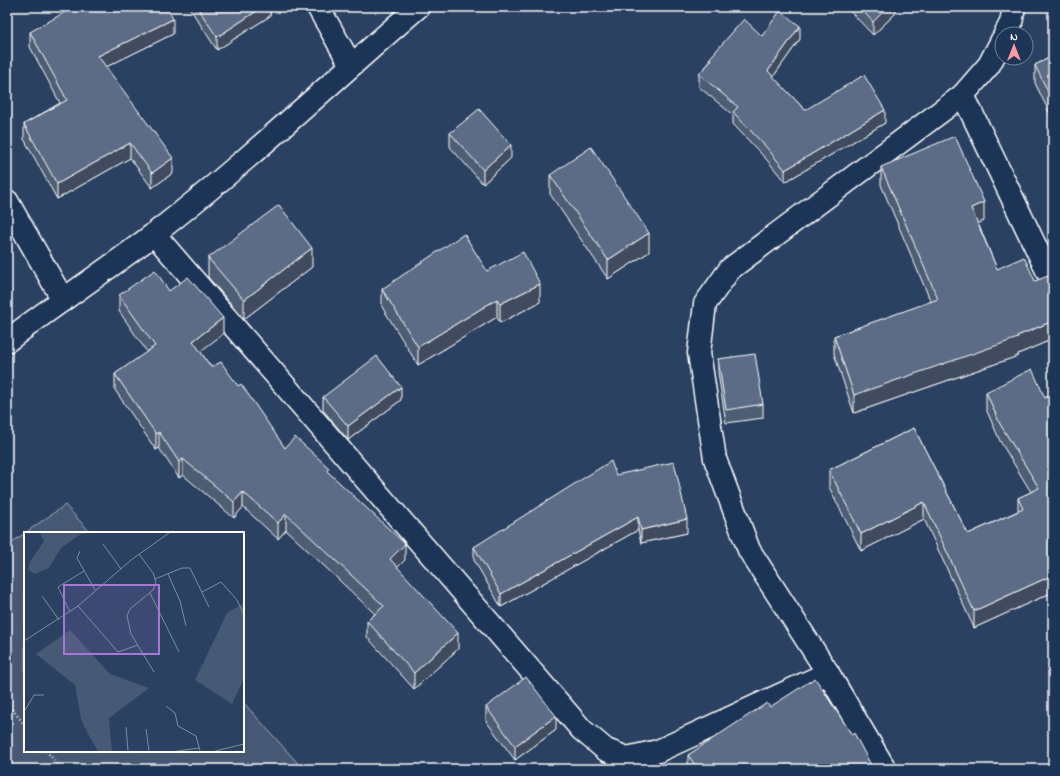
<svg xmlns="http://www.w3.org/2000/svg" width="1060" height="776" font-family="'Indie Flower',sans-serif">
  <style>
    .green { fill: #465975; stroke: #a2acba }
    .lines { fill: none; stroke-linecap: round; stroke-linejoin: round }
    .minor-casing { stroke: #fff; stroke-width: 25 }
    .tertiary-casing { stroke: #fff; stroke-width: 25 }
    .path { stroke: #fff; stroke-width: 2.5; stroke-dasharray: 1 3; stroke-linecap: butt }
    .minor { stroke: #1d3557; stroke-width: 22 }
    .tertiary { stroke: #1d3557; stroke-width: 22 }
    .wall { fill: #4e5d73; stroke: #fff }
    .shaded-wall { fill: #404c5e; stroke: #fff }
    .building { fill: #5b6c86; stroke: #fff }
    .inset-road { fill: none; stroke: #7f8da0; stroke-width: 1 }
    .view { fill: #a976d5; fill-opacity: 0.15; stroke: #a976d5; stroke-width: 2 }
    .inset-edge { fill: none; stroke: #fff; stroke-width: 2 }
  </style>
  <rect width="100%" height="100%" fill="#2a4161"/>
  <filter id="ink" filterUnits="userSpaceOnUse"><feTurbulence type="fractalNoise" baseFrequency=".025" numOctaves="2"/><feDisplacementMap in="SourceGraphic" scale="8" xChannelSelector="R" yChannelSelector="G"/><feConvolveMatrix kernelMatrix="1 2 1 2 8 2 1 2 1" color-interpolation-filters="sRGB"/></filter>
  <g filter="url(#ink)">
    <!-- green -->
    <g class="green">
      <path d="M 65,505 L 91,533 L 25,533 Z"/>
      <path d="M 25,533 L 25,751 L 243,751 L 243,702 L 303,769 L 7,769 L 7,546 Z"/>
    </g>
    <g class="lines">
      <!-- minor casing -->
      <g class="minor-casing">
        <g id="minor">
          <path d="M 318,7 L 351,65"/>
          <path d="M 1005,34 L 1011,23 L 1014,7"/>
          <path d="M 963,95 L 1053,283"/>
          <path d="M 7,201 L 63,300"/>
          <path d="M 154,234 L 582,730 L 606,750 L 627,758 L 658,751 L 828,673"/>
          <path d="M 885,769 L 828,673 L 749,550 L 715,459 L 699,353 L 705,304 L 730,269 L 963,95 L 989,65 L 1002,40"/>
        </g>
      </g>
      <!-- tertiary casing -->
      <g class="tertiary-casing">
        <path id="tertiary" d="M 7,341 C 55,304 106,271 154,234 C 246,163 330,83 418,7"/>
      </g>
      <!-- path -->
      <g class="path">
        <path d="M 7,703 L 25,725"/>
        <path d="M 46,751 L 62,769"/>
      </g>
      <!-- minor -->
      <use href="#minor" class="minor"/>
      <!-- tertiary -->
      <use href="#tertiary" class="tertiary"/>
    </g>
    <!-- wall -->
    <g class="wall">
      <path d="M 189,7 L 270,7 L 270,16 L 217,50 Z"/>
      <path d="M 846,7 L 895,7 L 895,14 L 873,35 Z"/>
      <path d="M 30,32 L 173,34 L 106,67 L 173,173 L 152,188 L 130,158 L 57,199 L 24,139 L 24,124 L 60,103 L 30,47 Z"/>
      <path d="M 762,36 L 800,39 L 773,77 L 805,110 L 885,123 L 785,182 L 767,160 L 733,124 L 733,115 L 699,87 L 699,74 L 709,63 L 709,59 Z"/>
      <path d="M 1053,56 L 1053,120 L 1035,83 L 1035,65 Z"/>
      <path d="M 450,133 L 511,158 L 483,184 L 450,147 Z"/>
      <path d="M 881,167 L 984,221 L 978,223 L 997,269 L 1035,281 L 1053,277 L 1053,339 L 1018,354 L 1018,356 L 854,413 L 834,354 L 834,336 L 931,302 L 881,185 Z"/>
      <path d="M 550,175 L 649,252 L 608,279 L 550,194 Z"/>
      <path d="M 208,258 L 312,267 L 244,319 L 208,277 Z"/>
      <path d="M 487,271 L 540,302 L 500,323 L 497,317 L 418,365 L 382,307 L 382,289 Z"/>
      <path d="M 169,291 L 223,334 L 200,351 L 211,367 L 238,386 L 285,448 L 329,473 L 405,560 L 397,568 L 458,649 L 414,689 L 367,637 L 367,621 L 375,614 L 286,530 L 278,539 L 243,507 L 234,518 L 183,475 L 179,478 L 159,448 L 156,450 L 115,390 L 115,374 L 147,352 L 119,311 L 119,295 Z"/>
      <path d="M 718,359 L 763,404 L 763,418 L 726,423 L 718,373 Z"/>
      <path d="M 986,392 L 1045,398 L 1053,393 L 1053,592 L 974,628 L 924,519 L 861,551 L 829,487 L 829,470 L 914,428 L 968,534 L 1018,511 L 1018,498 L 1031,492 L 1000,441 L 986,409 Z"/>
      <path d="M 323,397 L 401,400 L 348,440 L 323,410 Z"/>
      <path d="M 616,475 L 687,533 L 641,543 L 638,530 L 501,607 L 474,560 L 474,547 Z"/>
      <path d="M 486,707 L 556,730 L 515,760 L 486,721 Z"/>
      <path d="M 770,707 L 852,735 L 873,769 L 688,769 L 688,755 Z"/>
    </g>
    <!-- shaded-wall -->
    <g class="shaded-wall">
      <path d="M 263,7 L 270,7 L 270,16 L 217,50 L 217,37 Z"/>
      <path d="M 888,7 L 895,7 L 895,14 L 873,35 L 873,22 Z"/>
      <path d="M 173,19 L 173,34 L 98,71 L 98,56 Z"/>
      <path d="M 800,26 L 800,39 L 768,84 L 768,71 Z"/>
      <path d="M 885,110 L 885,123 L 785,182 L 785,170 Z"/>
      <path d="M 130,143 L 130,158 L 57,199 L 57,184 Z"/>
      <path d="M 511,145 L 511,158 L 483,184 L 483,170 Z"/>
      <path d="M 173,158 L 173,173 L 152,188 L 152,173 Z"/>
      <path d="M 984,202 L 984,221 L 971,226 L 971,208 Z"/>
      <path d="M 649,233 L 649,252 L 608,279 L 608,260 Z"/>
      <path d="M 312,248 L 312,267 L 244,319 L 244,300 Z"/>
      <path d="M 540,284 L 540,302 L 500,323 L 500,304 Z"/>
      <path d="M 497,299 L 497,317 L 418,365 L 418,347 Z"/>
      <path d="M 223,318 L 223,334 L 193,357 L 193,341 Z"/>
      <path d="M 1053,321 L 1053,339 L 1018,354 L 1018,356 L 854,413 L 854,395 L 1017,336 Z"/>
      <path d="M 401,387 L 401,400 L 348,440 L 348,426 Z"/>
      <path d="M 159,432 L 159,448 L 156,450 L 156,434 Z"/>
      <path d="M 183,459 L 183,475 L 179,478 L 179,462 Z"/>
      <path d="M 243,492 L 243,507 L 234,518 L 234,502 Z"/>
      <path d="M 924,502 L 924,519 L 861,551 L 861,534 Z"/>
      <path d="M 286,514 L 286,530 L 278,539 L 278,523 Z"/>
      <path d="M 638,517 L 638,530 L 501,607 L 501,594 Z"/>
      <path d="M 687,519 L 687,533 L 641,543 L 641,530 Z"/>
      <path d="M 405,544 L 405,560 L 390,575 L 390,559 Z"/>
      <path d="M 1053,575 L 1053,592 L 974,628 L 974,611 Z"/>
      <path d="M 458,633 L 458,649 L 414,689 L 414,673 Z"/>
      <path d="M 556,716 L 556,730 L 515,760 L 515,746 Z"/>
    </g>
    <!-- building -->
    <g class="building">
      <path d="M 74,7 L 167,7 L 173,19 L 98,56 L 173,158 L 152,173 L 130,143 L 57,184 L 24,124 L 67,100 L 30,32 Z"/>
      <path d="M 197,7 L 263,7 L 217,37 Z"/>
      <path d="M 859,7 L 888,7 L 873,22 Z"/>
      <path d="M 780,11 L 800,26 L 768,71 L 805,110 L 864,75 L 885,110 L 785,170 L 767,148 L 733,112 L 738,107 L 699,74 L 712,60 L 709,59 L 744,19 L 762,36 Z"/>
      <path d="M 1053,56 L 1053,102 L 1035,65 Z"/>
      <path d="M 479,109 L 511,145 L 483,170 L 450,133 Z"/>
      <path d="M 955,136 L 984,202 L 971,208 L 997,269 L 1024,257 L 1035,281 L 1048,276 L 1053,277 L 1053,321 L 1017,336 L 1018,338 L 854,395 L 834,336 L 938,299 L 881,167 Z"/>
      <path d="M 591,147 L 649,233 L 608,260 L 550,175 Z"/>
      <path d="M 279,205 L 312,248 L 244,300 L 208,258 Z"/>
      <path d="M 464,234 L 487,271 L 523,252 L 540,284 L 500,304 L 497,299 L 418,347 L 382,289 Z"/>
      <path d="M 155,270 L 169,291 L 188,277 L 223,318 L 193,341 L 211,367 L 221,362 L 238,386 L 241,384 L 285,448 L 295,437 L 329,468 L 327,471 L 405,544 L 390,559 L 458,633 L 414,673 L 367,621 L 384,606 L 286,514 L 278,523 L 243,492 L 234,502 L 183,459 L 179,462 L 159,432 L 156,434 L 115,374 L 155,346 L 119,295 Z"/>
      <path d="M 755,354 L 763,404 L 726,410 L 718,359 Z"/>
      <path d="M 377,356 L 401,387 L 348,426 L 323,397 Z"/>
      <path d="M 1032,369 L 1045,398 L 1053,393 L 1053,575 L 974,611 L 924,502 L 861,534 L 829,470 L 914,428 L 968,534 L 1023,509 L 1018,498 L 1039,488 L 1000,424 L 986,392 Z"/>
      <path d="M 611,461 L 616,475 L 674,462 L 687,519 L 641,530 L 638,517 L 501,594 L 474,547 Z"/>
      <path d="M 526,677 L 556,716 L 515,746 L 486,707 Z"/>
      <path d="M 815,678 L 852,735 L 854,733 L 873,769 L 698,769 L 688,755 L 767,703 L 770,707 Z"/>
    </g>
  </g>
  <!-- overview -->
  <g transform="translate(24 532)">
    <rect width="220" height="220" fill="#2a4161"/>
    <path d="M 16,1 L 65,1 L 57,2 L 37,16 L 25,36 L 11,42 L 4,38 L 6,30 L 20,9 ZM 220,71 L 220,147 L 208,172 L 171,148 L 203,81 ZM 46,98 L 86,142 L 125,156 L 85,186 L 88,219 L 74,219 L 64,202 L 57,187 L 51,153 L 12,122 Z" fill="#465975"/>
    <path class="inset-road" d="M 79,12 L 97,37M 56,19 L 53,26 L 71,58M 115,22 L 129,41 L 132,50 L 129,58 L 106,77 L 103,84 L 107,102 L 130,140M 144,42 L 156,69 L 162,94M 131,47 L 158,36 L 166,36 L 185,75M 178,60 L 197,50 L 213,68 L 220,83M 126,61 L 155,120M 18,64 L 35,88M 54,74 L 94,120 L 114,113M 46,80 L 34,55 L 60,39M 0,109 L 54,74 L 107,28 L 145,1M 142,174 L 151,181 L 154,194 L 172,204 L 176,219M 0,180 L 10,163 L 20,163M 102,195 L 104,219M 122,197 L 125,219M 153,219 L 175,216M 191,219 L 220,212"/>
    <path class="view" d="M 40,53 L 135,53 L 135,122 L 40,122 Z"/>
    <rect width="220" height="220" class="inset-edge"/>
  </g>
  <!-- margin -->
  <rect width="1060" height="776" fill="none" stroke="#1d3557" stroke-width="24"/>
  <rect x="12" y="12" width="1036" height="752" fill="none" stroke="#fff" stroke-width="1.5" filter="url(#ink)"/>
  <!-- north arrow -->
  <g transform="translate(1014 46)"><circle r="19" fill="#1d3557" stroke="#77869a"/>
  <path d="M0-3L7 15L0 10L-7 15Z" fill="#ff9aa2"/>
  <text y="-6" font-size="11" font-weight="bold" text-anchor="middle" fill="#ffffff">N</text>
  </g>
</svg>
